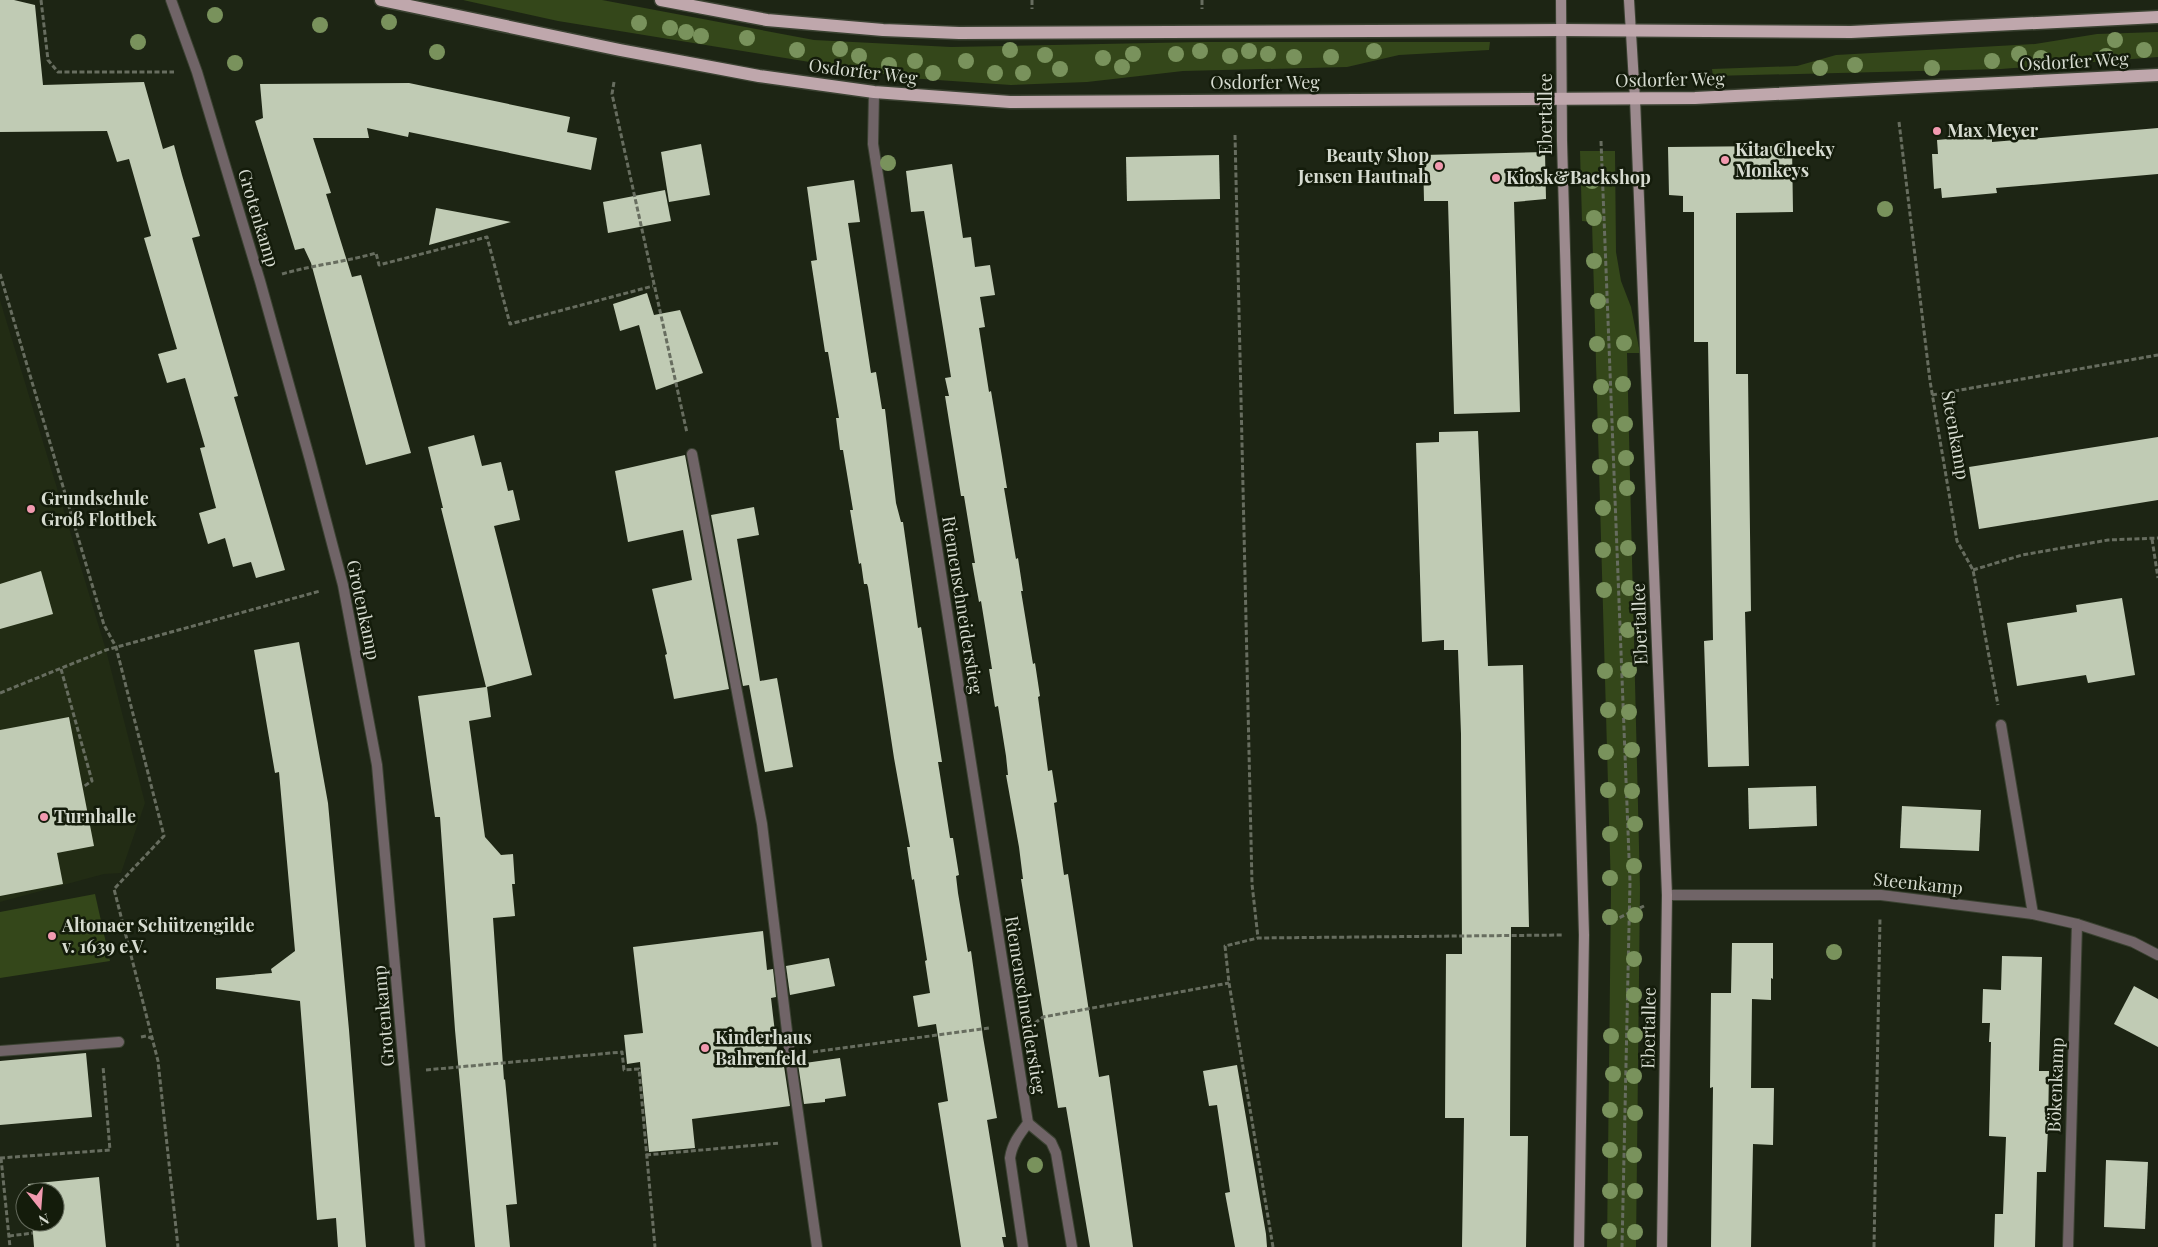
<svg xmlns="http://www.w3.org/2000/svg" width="2158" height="1247" font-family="'Playfair Display',serif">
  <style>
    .built { fill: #222c14 }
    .green { fill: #34471a }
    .building { fill: #c0cbb4 }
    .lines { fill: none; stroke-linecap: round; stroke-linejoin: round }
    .service-casing { stroke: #3b4232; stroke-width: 12 }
    .minor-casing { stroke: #3b4232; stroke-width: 12 }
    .secondary-casing { stroke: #3b4232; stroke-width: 12 }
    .primary-casing { stroke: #3b4232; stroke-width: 15 }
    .path { stroke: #676d5f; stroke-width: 3; stroke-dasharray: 5 2.5; stroke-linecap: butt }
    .service { stroke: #706467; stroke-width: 10 }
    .minor { stroke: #706467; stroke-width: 10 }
    .secondary { stroke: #9c8a8e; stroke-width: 10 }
    .primary { stroke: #bfa7ac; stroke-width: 12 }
    .tree { fill: #79925c }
    .poi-dot { fill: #f29ab0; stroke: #141c0b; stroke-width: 2 }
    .labels { text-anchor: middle; stroke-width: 5; stroke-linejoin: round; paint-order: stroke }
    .street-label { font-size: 18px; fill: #d6dbd0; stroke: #141c0b }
    .poi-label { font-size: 18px; font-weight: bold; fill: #d6dbd0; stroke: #141c0b; text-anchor: start }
  </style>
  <rect width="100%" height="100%" fill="#1d2514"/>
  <!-- built -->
  <path class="built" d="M 0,300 L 106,650 L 145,803 L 121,873 L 104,874 L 0,902 Z"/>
  <!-- green -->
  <g class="green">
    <path d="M 463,0 L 602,0 L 814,40 L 951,47 L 1200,42 L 1490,42 L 1489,50 L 1399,55 L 1347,67 L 1183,71 L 1087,82 L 1011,85 L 908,78 L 558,21 Z"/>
    <path d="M 2158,32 L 2158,57 L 2001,69 L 1713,76 L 1712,69 L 1797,66 L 1836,55 L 2035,44 L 2097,34 Z"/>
    <path d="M 1580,151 L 1615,151 L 1616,252 L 1621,281 L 1631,307 L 1640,353 L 1627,353 L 1640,888 L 1636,1247 L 1607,1247 L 1611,890 L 1592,222 L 1582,221 Z"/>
    <path d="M 95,894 L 110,961 L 0,978 L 0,912 Z"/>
  </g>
  <!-- building -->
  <g class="building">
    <path d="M 0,0 L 14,0 L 35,5 L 43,85 L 144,82 L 163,149 L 174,145 L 182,175 L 200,236 L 192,238 L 238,396 L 234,397 L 285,570 L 256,578 L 251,562 L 233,567 L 225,538 L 208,544 L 199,513 L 216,508 L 200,448 L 205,447 L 185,378 L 167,383 L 158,354 L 177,349 L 144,238 L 151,236 L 129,159 L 117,162 L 107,131 L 0,132 Z"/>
    <path d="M 409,83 L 570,117 L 567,132 L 597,138 L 591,170 L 409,132 L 408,137 L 367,128 L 369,138 L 313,138 L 331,193 L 326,194 L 352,277 L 361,275 L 411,453 L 366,465 L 311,263 L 304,248 L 295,250 L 255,121 L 263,118 L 260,84 Z"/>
    <path d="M 2158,128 L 2158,174 L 1996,188 L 1997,193 L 1942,198 L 1941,188 L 1934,189 L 1932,154 L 1938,154 L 1937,140 L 1992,135 L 1992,142 Z"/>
    <path d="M 701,144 L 710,195 L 669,202 L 661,152 Z"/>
    <path d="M 1774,146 L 1774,147 L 1792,147 L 1793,212 L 1736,213 L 1736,374 L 1748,374 L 1751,611 L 1745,612 L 1749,766 L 1708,767 L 1704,641 L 1713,640 L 1708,342 L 1694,342 L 1694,212 L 1683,212 L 1683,196 L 1669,195 L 1668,147 Z"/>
    <path d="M 1545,152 L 1546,199 L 1514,202 L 1520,412 L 1454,414 L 1448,201 L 1424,201 L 1423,155 Z"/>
    <path d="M 1219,155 L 1220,199 L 1127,201 L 1126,157 Z"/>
    <path d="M 952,164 L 963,238 L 971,237 L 975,267 L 990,265 L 995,295 L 980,297 L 985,327 L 979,328 L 989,392 L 991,391 L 1002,457 L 1007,488 L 1004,488 L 1016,559 L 1018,558 L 1023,591 L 1021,591 L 1033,664 L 1035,663 L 1040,696 L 1038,697 L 1048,771 L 1052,770 L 1057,802 L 1054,803 L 1064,875 L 1068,874 L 1099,1077 L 1109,1075 L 1133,1247 L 1090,1247 L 1066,1107 L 1058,1108 L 1021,879 L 1023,879 L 1019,847 L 1006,775 L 1008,775 L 1006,756 L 998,706 L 995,707 L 989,669 L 992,669 L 981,601 L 979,602 L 972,563 L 975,563 L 964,496 L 961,496 L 945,396 L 949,396 L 945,378 L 951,377 L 924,211 L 911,212 L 906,171 Z"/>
    <path d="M 854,180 L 860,222 L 848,223 L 871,373 L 876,372 L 882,409 L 885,409 L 896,503 L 901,522 L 903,522 L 918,628 L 921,627 L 942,762 L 938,762 L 950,838 L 953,838 L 959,875 L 956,876 L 958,893 L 968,952 L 971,951 L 983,1037 L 997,1118 L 987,1120 L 1006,1237 L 1002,1237 L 1004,1247 L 961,1247 L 938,1103 L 948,1101 L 936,1024 L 918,1027 L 913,996 L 930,993 L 925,961 L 927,960 L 914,879 L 912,880 L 907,847 L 910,847 L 894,758 L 868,587 L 867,584 L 864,584 L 861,563 L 859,564 L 850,510 L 853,510 L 843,450 L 840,450 L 836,418 L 839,418 L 828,352 L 825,352 L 811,261 L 817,260 L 807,187 Z"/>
    <path d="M 665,190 L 671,221 L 608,233 L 603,202 Z"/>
    <path d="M 436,208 L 511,222 L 429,245 Z"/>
    <path d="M 647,293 L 654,315 L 680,310 L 703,373 L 656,390 L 639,325 L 620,331 L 613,304 Z"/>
    <path d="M 1478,431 L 1488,666 L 1523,665 L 1529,927 L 1511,927 L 1510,1136 L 1528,1136 L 1526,1247 L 1462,1247 L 1464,1118 L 1445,1118 L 1446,954 L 1462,954 L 1461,734 L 1458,650 L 1444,650 L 1444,640 L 1422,642 L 1416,443 L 1439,442 L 1439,432 Z"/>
    <path d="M 474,435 L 482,466 L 501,462 L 508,491 L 513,490 L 520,520 L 494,526 L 532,675 L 487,687 L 491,717 L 469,721 L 485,837 L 501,855 L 513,854 L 515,884 L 512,884 L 515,916 L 493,918 L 504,1080 L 505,1079 L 517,1204 L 506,1205 L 510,1247 L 475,1247 L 455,1030 L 440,817 L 435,817 L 418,696 L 486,687 L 441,508 L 443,508 L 428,447 Z"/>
    <path d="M 2158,437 L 2158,500 L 1979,529 L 1969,467 Z"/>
    <path d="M 685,455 L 729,689 L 674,699 L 665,655 L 667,654 L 652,589 L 692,580 L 683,530 L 628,542 L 615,471 Z"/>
    <path d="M 754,507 L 759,535 L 737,539 L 760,681 L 777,678 L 793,767 L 765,772 L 749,685 L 743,686 L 711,515 Z"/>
    <path d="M 41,571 L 53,614 L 0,629 L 0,584 Z"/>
    <path d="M 2122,598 L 2135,675 L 2088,683 L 2086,675 L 2017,686 L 2007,623 L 2077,612 L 2076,605 Z"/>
    <path d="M 299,642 L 328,803 L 349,1030 L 366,1247 L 338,1247 L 336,1218 L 317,1220 L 300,1001 L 216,989 L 216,978 L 272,973 L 271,969 L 295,951 L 279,772 L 275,773 L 254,650 Z"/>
    <path d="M 69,717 L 94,846 L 57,853 L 63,884 L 0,896 L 0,730 Z"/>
    <path d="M 1816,786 L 1817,826 L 1749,829 L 1748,788 Z"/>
    <path d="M 1902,806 L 1981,810 L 1979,851 L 1900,848 Z"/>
    <path d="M 763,931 L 767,970 L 773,969 L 776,997 L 771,998 L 779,1067 L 784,1066 L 790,1106 L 692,1119 L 695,1148 L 649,1152 L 640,1062 L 627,1064 L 624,1035 L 643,1033 L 633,947 Z"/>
    <path d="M 1732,943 L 1773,943 L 1773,979 L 1771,978 L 1771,1000 L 1752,999 L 1751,1088 L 1774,1088 L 1773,1145 L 1753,1144 L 1751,1247 L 1711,1247 L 1713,1087 L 1710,1088 L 1711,993 L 1731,993 Z"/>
    <path d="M 2002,956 L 2042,957 L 2039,1071 L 2049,1071 L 2048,1128 L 2046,1172 L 2037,1172 L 2035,1247 L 1994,1247 L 1995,1214 L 2003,1214 L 2006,1137 L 1989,1136 L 1991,1042 L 1989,1042 L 1990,1023 L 1982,1023 L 1983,989 L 2001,990 Z"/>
    <path d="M 829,958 L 835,986 L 790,995 L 786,966 Z"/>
    <path d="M 2134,986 L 2158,999 L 2158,1047 L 2114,1024 Z"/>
    <path d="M 86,1053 L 92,1117 L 0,1125 L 0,1061 Z"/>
    <path d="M 840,1058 L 846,1096 L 825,1099 L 825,1102 L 804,1104 L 798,1064 Z"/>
    <path d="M 1237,1065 L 1266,1234 L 1267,1247 L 1235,1247 L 1225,1193 L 1230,1192 L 1217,1105 L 1209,1106 L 1203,1071 Z"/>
    <path d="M 2106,1160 L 2148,1162 L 2145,1229 L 2104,1227 Z"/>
    <path d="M 99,1177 L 106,1247 L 34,1247 L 32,1222 L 55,1222 L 55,1192 L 29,1192 L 28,1184 Z"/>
  </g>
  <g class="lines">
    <!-- service casing -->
    <g class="service-casing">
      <g id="service">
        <path d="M 692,454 L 762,824 L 790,1056 L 817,1247"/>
        <path d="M 2001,725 L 2033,914"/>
      </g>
    </g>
    <!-- minor casing -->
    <g class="minor-casing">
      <g id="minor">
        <path d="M 171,0 L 197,72 L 260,281 L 310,460 L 343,585 L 377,765 L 420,1247"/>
        <path d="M 874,92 L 873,144 L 1028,1123 C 1019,1135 1012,1144 1010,1158 L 1023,1247"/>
        <path d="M 1667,895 L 1881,895 L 2033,914 L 2077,924 L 2133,942 L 2158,955"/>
        <path d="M 0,1051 L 119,1042"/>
        <path d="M 1028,1123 L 1051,1142 L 1056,1153 L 1072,1247"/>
        <path d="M 2068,1247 L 2077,924"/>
      </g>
    </g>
    <!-- secondary casing -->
    <g class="secondary-casing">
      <g id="secondary">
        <path d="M 1561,0 L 1562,141 L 1584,935 L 1579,1247"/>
        <path d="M 1629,0 L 1635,99 L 1667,895 L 1662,1247"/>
      </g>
    </g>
    <!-- primary casing -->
    <g class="primary-casing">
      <g id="primary">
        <path d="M 381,0 L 620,50 L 759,76 L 874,92 L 1010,102 L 1695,98 L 2158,75"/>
        <path d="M 661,0 L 767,20 L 883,30 L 959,33 L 1561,30 L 1851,32 L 2158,17"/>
      </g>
    </g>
    <!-- path -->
    <g class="path">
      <path d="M 41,0 L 48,60 L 58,72 L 174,72"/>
      <path d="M 1032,0 L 1032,9"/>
      <path d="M 1202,0 L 1202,9"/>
      <path d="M 614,82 L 612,94 L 687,433"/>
      <path d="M 1899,122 L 1930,381 L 1957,541 L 1973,570 L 1998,705"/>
      <path d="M 1235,135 L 1252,884 L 1258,938"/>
      <path d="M 1601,141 L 1630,882 L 1622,1247"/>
      <path d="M 0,274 L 104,625 L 116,647 L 164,836 L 114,889 L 158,1061 L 178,1247"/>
      <path d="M 282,274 C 313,265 345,262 376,253 L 379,265 L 487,237 L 510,324 L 653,286"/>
      <path d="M 1932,395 L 2158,355"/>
      <path d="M 2152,539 L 2158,578"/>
      <path d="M 1973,570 L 2022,555 L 2108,540 L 2158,538"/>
      <path d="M 61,669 L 92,781 L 83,787"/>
      <path d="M 0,693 L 106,650 L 320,591"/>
      <path d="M 1606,924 L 1644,906"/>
      <path d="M 1035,1023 L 1043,1017 L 1229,983"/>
      <path d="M 141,1037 L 146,1036 L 153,1039"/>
      <path d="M 813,1052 L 989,1028"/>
      <path d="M 426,1070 L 622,1052 L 624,1070 L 639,1069 L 655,1247"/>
      <path d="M 646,1155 L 780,1143"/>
      <path d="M 0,1158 L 110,1150 L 103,1066"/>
      <path d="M 1,1158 L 10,1247"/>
      <path d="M 9,1236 L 33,1233"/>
      <path d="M 1273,1247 L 1229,983 L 1225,946 L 1258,938 L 1563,935"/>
      <path d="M 1874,1247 L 1880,918"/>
    </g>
    <!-- service -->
    <use href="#service" class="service"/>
    <!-- minor -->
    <use href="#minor" class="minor"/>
    <!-- secondary -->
    <use href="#secondary" class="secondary"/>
    <!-- primary -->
    <use href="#primary" class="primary"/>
  </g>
  <!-- trees -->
  <g class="tree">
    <circle cx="215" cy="15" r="8"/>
    <circle cx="389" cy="22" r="8"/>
    <circle cx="639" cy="23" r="8"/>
    <circle cx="320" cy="25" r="8"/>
    <circle cx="670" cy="28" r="8"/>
    <circle cx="686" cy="32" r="8"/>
    <circle cx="701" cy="36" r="8"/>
    <circle cx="747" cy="38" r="8"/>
    <circle cx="2115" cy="40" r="8"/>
    <circle cx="138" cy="42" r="8"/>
    <circle cx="840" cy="49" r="8"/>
    <circle cx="797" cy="50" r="8"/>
    <circle cx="1010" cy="50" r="8"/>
    <circle cx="2144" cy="50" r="8"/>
    <circle cx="1200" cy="51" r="8"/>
    <circle cx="1249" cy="51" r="8"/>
    <circle cx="1374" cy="51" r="8"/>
    <circle cx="437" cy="52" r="8"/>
    <circle cx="1133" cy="54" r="8"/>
    <circle cx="1176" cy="54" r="8"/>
    <circle cx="1268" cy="54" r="8"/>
    <circle cx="2019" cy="54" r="8"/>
    <circle cx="1045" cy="55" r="8"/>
    <circle cx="859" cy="56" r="8"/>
    <circle cx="1230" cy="56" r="8"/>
    <circle cx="2106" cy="56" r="8"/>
    <circle cx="1294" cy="57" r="8"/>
    <circle cx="1331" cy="57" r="8"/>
    <circle cx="1103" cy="58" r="8"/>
    <circle cx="2041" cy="58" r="8"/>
    <circle cx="915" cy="61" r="8"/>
    <circle cx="966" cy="61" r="8"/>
    <circle cx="1992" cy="61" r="8"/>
    <circle cx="235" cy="63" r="8"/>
    <circle cx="889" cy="65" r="8"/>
    <circle cx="1855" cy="65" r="8"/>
    <circle cx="1122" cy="67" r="8"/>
    <circle cx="1820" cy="68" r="8"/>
    <circle cx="1932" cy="68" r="8"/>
    <circle cx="1060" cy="69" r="8"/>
    <circle cx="933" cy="73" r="8"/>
    <circle cx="995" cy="73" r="8"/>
    <circle cx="1023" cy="73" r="8"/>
    <circle cx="888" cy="163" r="8"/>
    <circle cx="1592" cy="181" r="8"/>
    <circle cx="1885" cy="209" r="8"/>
    <circle cx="1594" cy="218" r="8"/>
    <circle cx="1594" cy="261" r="8"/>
    <circle cx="1598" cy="301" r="8"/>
    <circle cx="1624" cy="343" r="8"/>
    <circle cx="1597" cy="344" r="8"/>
    <circle cx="1623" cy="384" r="8"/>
    <circle cx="1601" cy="387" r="8"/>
    <circle cx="1625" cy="424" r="8"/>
    <circle cx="1600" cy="426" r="8"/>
    <circle cx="1626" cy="458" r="8"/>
    <circle cx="1600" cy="467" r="8"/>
    <circle cx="1627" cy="488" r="8"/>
    <circle cx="1603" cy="508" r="8"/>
    <circle cx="1628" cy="548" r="8"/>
    <circle cx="1603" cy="550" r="8"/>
    <circle cx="1629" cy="588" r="8"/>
    <circle cx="1604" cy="590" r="8"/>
    <circle cx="1628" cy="630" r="8"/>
    <circle cx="1629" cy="670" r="8"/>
    <circle cx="1605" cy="671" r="8"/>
    <circle cx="1608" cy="710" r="8"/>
    <circle cx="1629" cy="712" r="8"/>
    <circle cx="1632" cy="750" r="8"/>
    <circle cx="1606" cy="752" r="8"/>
    <circle cx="1608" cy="790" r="8"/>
    <circle cx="1632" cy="791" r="8"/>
    <circle cx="1635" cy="824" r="8"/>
    <circle cx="1610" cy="834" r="8"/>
    <circle cx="1634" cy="866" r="8"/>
    <circle cx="1610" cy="878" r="8"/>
    <circle cx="1635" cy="915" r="8"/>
    <circle cx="1610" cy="917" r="8"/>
    <circle cx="1834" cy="952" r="8"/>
    <circle cx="1634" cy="959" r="8"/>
    <circle cx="1634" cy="995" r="8"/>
    <circle cx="1635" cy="1035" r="8"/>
    <circle cx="1611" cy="1036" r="8"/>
    <circle cx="1613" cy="1074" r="8"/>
    <circle cx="1634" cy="1076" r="8"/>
    <circle cx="1610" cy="1110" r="8"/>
    <circle cx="1635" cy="1113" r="8"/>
    <circle cx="1610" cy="1150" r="8"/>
    <circle cx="1634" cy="1155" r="8"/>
    <circle cx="1035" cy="1165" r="8"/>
    <circle cx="1610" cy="1191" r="8"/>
    <circle cx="1635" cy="1191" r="8"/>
    <circle cx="1609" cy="1231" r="8"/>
    <circle cx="1635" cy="1232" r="8"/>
  </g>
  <!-- markers -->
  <g class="poi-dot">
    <circle cx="1937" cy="131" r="5"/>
    <circle cx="1725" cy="160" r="5"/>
    <circle cx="1439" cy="166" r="5"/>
    <circle cx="1496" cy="178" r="5"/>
    <circle cx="31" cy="509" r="5"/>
    <circle cx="44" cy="817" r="5"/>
    <circle cx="52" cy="936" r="5"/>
    <circle cx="705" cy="1048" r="5"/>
  </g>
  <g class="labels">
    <!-- street labels -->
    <g class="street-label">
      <text transform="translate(2074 62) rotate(-3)" y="6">Osdorfer Weg</text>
      <text transform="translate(863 72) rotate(7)" y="6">Osdorfer Weg</text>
      <text transform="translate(1670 80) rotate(-1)" y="6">Osdorfer Weg</text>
      <text x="1265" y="89">Osdorfer Weg</text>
      <text transform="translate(1546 114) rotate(-90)" y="6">Ebertallee</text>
      <text transform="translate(258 218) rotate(73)" y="6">Grotenkamp</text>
      <text transform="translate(1955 435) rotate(80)" y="6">Steenkamp</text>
      <text transform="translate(962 605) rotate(81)" y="6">Riemenschneiderstieg</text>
      <text transform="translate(363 610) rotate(78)" y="6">Grotenkamp</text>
      <text transform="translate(1640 624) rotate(-92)" y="6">Ebertallee</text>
      <text transform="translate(1918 884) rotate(6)" y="6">Steenkamp</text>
      <text transform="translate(1025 1005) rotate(81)" y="6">Riemenschneiderstieg</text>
      <text transform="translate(384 1016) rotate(-95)" y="6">Grotenkamp</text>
      <text transform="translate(1649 1028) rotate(-89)" y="6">Ebertallee</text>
      <text transform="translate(2056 1085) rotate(-88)" y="6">Bökenkamp</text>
    </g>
    <!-- poi labels -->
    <g class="poi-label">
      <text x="1947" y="137">Max Meyer</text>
      <text x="1735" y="156">Kita Cheeky<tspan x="1735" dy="21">Monkeys</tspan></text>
      <text x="1429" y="162" text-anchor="end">Beauty Shop<tspan x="1429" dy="21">Jensen Hautnah</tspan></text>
      <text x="1506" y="184">Kiosk&amp;Backshop</text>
      <text x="41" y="505">Grundschule<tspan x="41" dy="21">Groß Flottbek</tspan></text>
      <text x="54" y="823">Turnhalle</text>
      <text x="62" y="932">Altonaer Schützengilde<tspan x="62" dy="21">v. 1639 e.V.</tspan></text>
      <text x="715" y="1044">Kinderhaus<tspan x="715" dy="21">Bahrenfeld</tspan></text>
    </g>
  </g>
  <!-- north arrow -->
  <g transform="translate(40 1207) rotate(163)"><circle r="24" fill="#141c0b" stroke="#62685a"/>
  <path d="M0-4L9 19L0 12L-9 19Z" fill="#f29ab0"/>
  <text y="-8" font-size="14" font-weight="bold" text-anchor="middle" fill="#d6dbd0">N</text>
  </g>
</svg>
